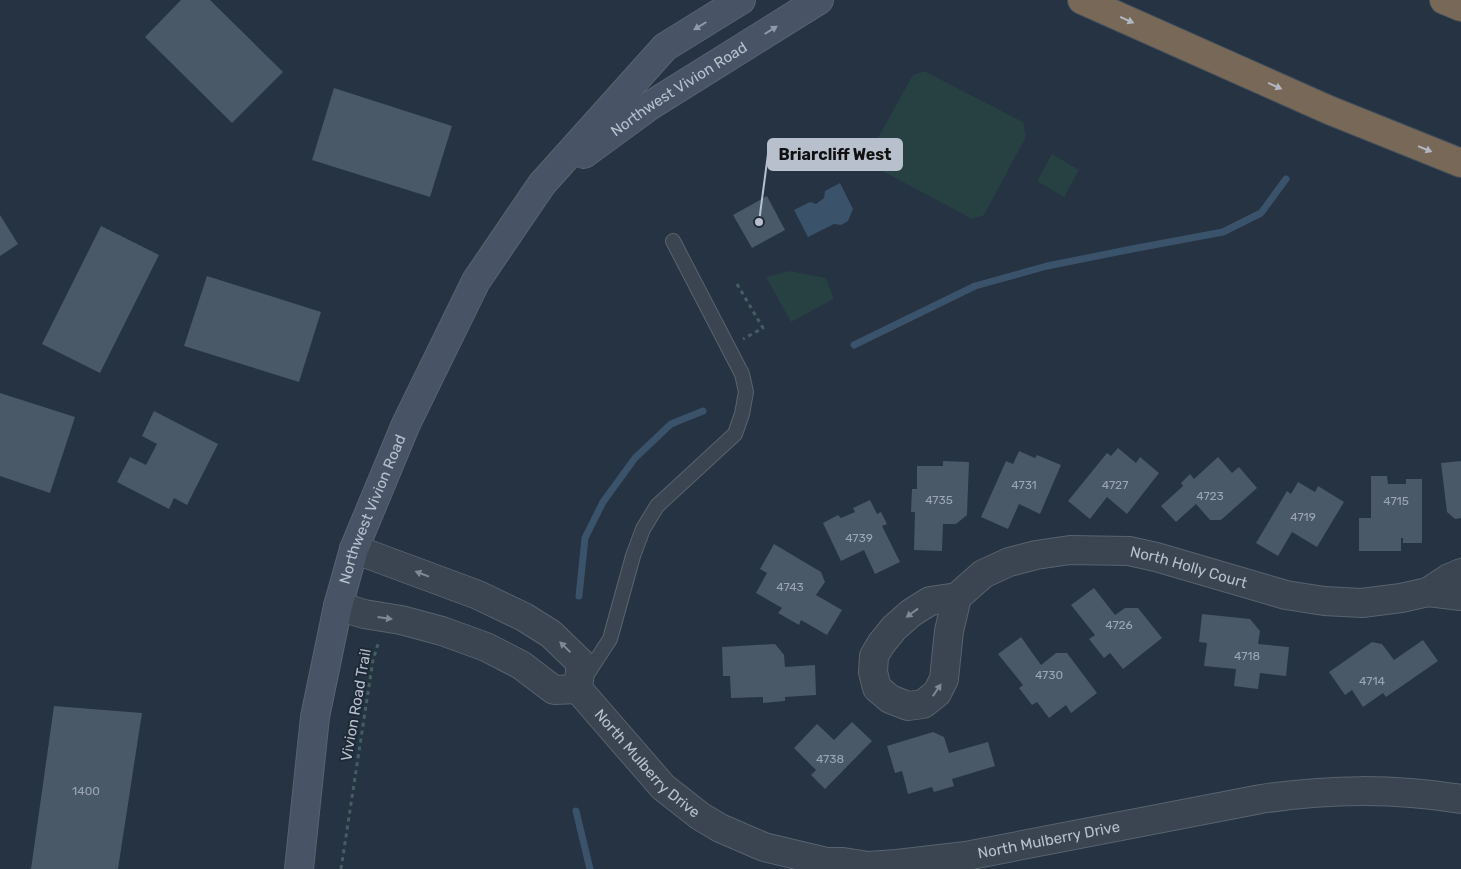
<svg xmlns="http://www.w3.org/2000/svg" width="1461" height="869" font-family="Rubik,sans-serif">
<rect width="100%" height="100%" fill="#253342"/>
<g fill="#274143">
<polygon points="924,71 1023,122 1026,137 984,215 972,219 873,166 870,152 913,75"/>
<polygon points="1052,154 1079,170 1064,197 1037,181"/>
<polygon points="789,271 826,278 834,299 791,322 766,277"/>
</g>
<polygon fill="#3b526b" points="840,183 853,209 848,221 841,225 834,224 808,237 794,210 810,202 816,204 824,198 825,191"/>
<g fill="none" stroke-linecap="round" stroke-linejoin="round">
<g stroke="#3b526b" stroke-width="7">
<polyline points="854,345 975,286 1047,266 1132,249 1223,232 1261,213 1286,179"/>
<polyline points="579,596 585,538 603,502 635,458 671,424 703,411"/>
<polyline points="576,811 590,869"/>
</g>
</g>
<g fill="#495968">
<polygon points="181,0 210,0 283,72 232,123 145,37"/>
<polygon points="334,88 452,126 430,197 312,160"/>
<polygon points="767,196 785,230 752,248 733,215"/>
<polygon points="0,215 18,244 0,256"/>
<polygon points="101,226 159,255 100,373 42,344"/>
<polygon points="207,276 321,312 299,382 184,346"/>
<polygon points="0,393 75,417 50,493 0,476"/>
<polygon points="154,411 218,444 187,505 174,498 169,509 117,482 130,457 146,465 157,444 142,436"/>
<polygon points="1118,448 1136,463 1140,457 1159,473 1127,514 1107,497 1090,519 1068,501 1107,453 1111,456"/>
<polygon points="1019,451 1035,458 1037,455 1061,465 1040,514 1019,504 1008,529 981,517 1006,461 1013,464"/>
<polygon points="1218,457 1232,473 1239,467 1257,488 1221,520 1210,520 1196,504 1176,522 1161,506 1183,486 1181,483 1190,474 1194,479"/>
<polygon points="943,461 969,462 967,515 956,524 943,524 942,551 914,550 915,512 911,512 912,489 917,489 917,466 943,466"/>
<polygon points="1461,461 1461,518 1455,519 1447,512 1441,463"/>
<polygon points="1371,476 1387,476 1388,484 1406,484 1406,479 1422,479 1422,543 1403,543 1403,538 1401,538 1401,551 1359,551 1359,518 1371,518"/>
<polygon points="1298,482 1315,492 1318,486 1344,502 1317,547 1292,532 1278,556 1256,543 1287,491 1291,494"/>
<polygon points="870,500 877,514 881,512 887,524 882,526 900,562 875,574 864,550 841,561 823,523 838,515 841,518 855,512 853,508"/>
<polygon points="774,544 821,572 825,582 816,595 842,610 827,635 801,620 799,625 778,613 782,608 756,593 767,573 760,569"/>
<polygon points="1094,588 1115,615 1125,608 1138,608 1162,638 1123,669 1110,653 1104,658 1089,639 1095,635 1071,605"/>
<polygon points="1202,614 1250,619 1260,631 1258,644 1289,647 1286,676 1260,673 1258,689 1234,686 1236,669 1204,666 1207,643 1199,642"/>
<polygon points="1021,637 1041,665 1056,653 1067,653 1097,693 1071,713 1066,705 1049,718 1037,702 1032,705 1019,688 1023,685 998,654"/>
<polygon points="1423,640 1438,661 1386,697 1383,693 1363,707 1352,690 1345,695 1329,672 1372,642 1382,644 1394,660"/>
<polygon points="775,644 784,655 785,667 815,665 816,695 785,697 785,701 763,703 763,697 731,698 730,676 723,676 722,647"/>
<polygon points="54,706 142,713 118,869 31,869"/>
<polygon points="852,722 872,741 825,789 811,775 816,770 794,748 817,724 834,740"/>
<polygon points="933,732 944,737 949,753 988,742 995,766 952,779 954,786 934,792 932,787 908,794 902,771 895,773 887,746"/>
</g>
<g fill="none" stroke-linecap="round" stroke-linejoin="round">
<defs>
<polyline id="lane" points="584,679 610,639 633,556 643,529 657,506 735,434 742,414 746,392 742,374 673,241"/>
<g id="street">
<path id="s1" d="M354,549L478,595L524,617L551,634L581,663L578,689L663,787L700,816L720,828L764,847L827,862H843L868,866L897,864L966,856L1261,799C1330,789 1392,788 1461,799"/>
<polyline points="1428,592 1449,578 1461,573"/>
<path id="s2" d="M957,597L949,631L944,679L937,693L923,704L908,706L890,699L877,688L873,672L874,656L881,644L894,628L911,613L930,601L957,597L983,574L1009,562L1036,555L1070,550L1129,551L1156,557L1286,595L1324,601L1362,603L1401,598L1428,592L1461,596"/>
<polyline points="338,606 364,614 401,620 442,631 486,647 521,665 554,690 578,689"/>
</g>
<g id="secondary">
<path id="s3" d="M584,154L651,105L819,0"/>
<path id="s4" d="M299,869L315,717L338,606L354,549L406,424L476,281L542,184L665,47L741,0"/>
</g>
<g id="highway">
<polyline points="1082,0 1329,110 1461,163"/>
<polyline points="1444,0 1461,7"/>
</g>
</defs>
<use href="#lane" stroke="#58636f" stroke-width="16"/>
<use href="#street" stroke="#58636f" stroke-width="30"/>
<use href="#secondary" stroke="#58636f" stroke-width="30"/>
<use href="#highway" stroke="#44505c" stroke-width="30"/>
<g stroke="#465e5f" stroke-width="3" stroke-dasharray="4 4" stroke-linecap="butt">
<polyline points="737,284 763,328 743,339"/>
<polyline points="341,869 373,660 379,641"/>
</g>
<use href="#lane" stroke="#3a4551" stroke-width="14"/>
<use href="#street" stroke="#3a4551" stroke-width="28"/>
<use href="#secondary" stroke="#485465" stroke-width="28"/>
<use href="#highway" stroke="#786857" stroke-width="28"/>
</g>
<defs><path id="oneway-solid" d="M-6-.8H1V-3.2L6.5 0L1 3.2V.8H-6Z" transform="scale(1.25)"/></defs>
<g fill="#b1b7c0">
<use href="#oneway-solid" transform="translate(1127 20) rotate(24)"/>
<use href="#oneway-solid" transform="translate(1275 86) rotate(24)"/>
<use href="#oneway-solid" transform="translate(1425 149) rotate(22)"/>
</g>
<g fill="#909aa8">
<use href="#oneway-solid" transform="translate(700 26) rotate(148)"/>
<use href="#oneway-solid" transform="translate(771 30) rotate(-32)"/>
</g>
<g fill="#7f8995">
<use href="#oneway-solid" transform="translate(422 574) rotate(-159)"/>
<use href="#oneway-solid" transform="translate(912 613) rotate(144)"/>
<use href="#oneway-solid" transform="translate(385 618) rotate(8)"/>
<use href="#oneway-solid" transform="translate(565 647) rotate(-136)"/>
<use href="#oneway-solid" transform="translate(937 690) rotate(-56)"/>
</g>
<g text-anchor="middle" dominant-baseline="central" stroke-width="4" stroke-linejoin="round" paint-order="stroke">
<g font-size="12" fill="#9ca6b3">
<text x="1024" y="485">4731</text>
<text x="1115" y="485">4727</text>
<text x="1210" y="496">4723</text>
<text x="939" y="500">4735</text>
<text x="1396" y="501">4715</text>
<text x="1303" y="517">4719</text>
<text x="859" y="538">4739</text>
<text x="790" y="587">4743</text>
<text x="1119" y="625">4726</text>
<text x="1247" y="656">4718</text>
<text x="1049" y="675">4730</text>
<text x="1372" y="681">4714</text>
<text x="830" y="759">4738</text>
<text x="86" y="791">1400</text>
</g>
<g font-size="15" fill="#b7c0cc" stroke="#1e2a37">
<text stroke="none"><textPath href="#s3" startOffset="115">Northwest Vivion Road</textPath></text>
<text stroke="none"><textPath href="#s4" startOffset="369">Northwest Vivion Road</textPath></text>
<text stroke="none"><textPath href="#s2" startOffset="554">North Holly Court</textPath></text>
<text transform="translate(356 705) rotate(-80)">Vivion Road Trail</text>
<text stroke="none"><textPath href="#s1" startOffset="385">North Mulberry Drive</textPath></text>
<text stroke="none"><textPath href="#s1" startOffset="820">North Mulberry Drive</textPath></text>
</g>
</g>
<path fill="none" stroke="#b7c0cc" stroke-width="2" d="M759 222L768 154"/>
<circle fill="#b7c0cc" stroke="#1e2a37" stroke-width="2" cx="759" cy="222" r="5"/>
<rect fill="#b7c0cc" stroke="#b7c0cc" stroke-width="2" x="768" y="139" width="134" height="31" rx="5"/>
<g font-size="16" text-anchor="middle" font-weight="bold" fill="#111">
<text x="835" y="160">Briarcliff West</text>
</g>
</svg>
